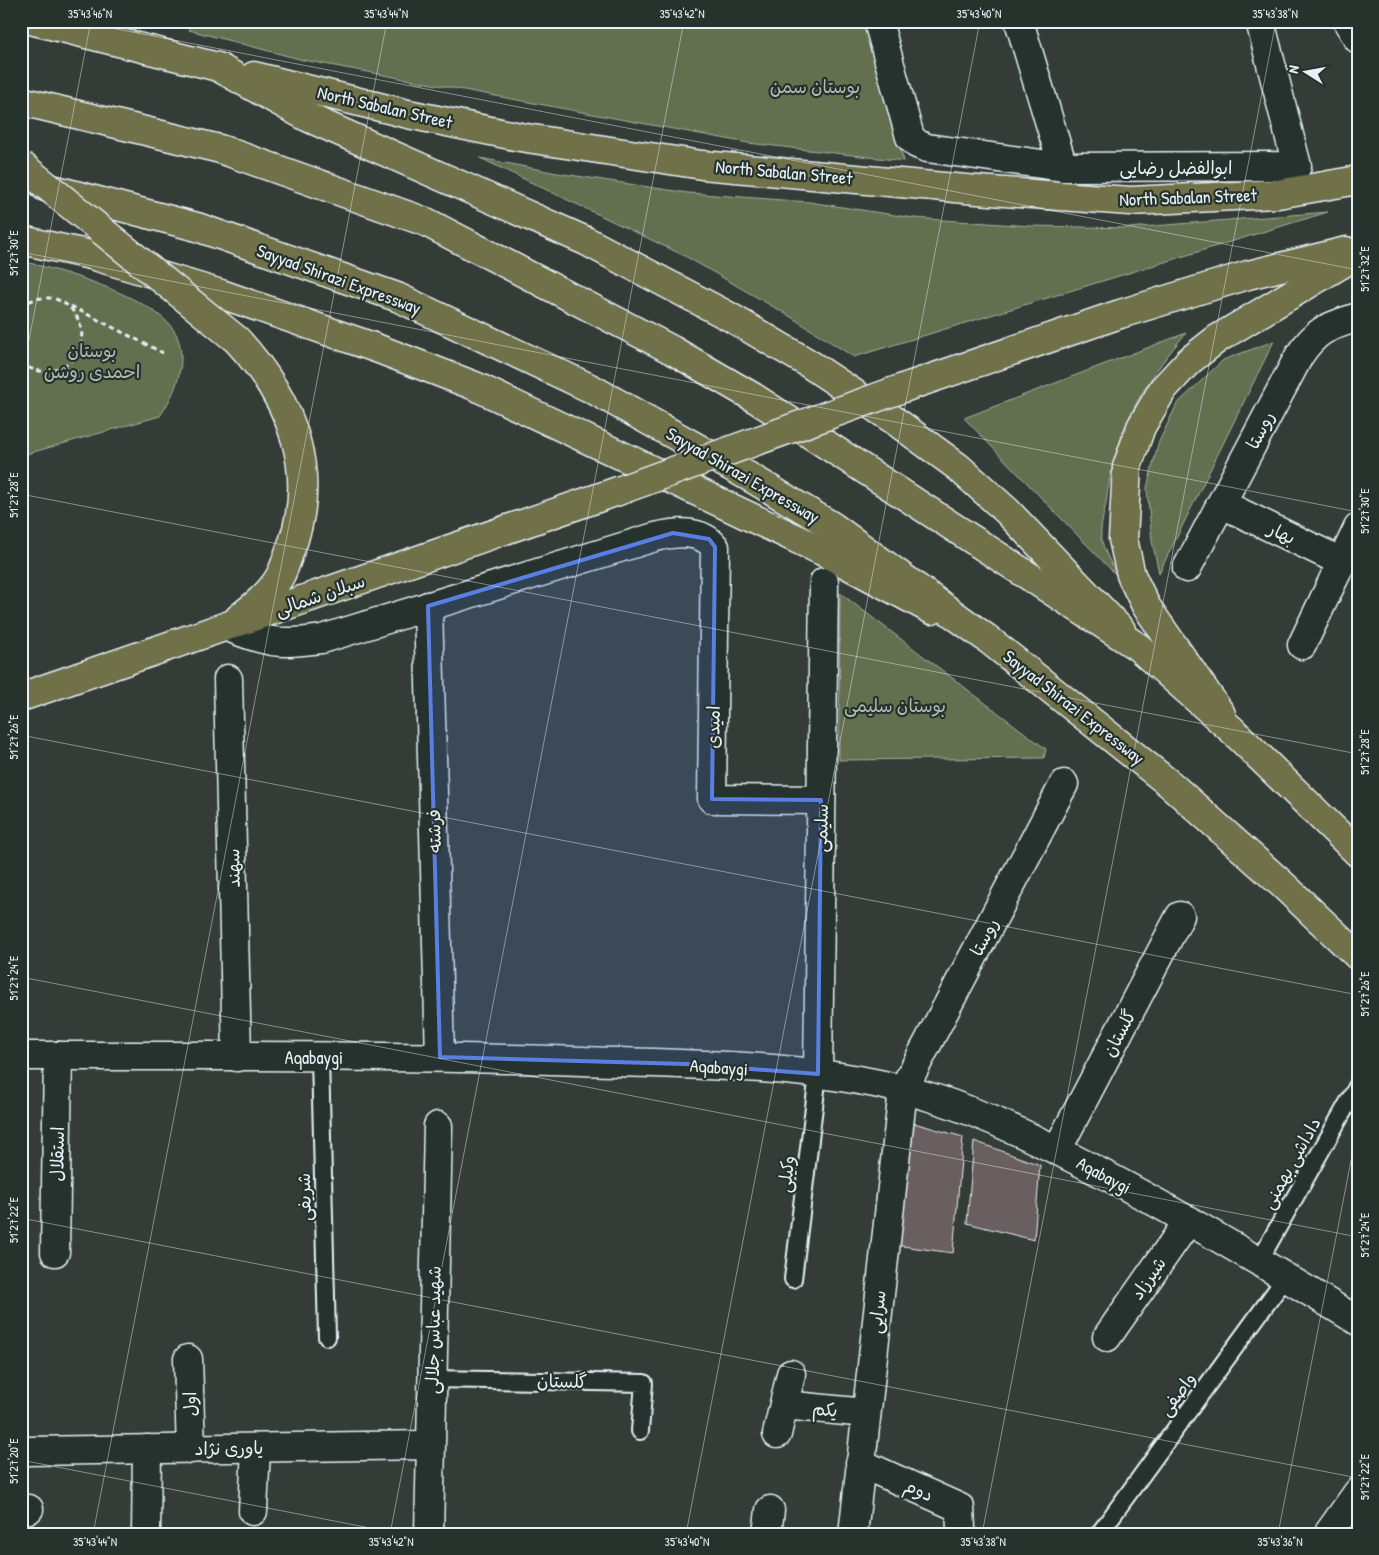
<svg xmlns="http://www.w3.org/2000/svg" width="1379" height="1555" font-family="'Patrick Hand','Playpen Sans Arabic',sans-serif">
<rect width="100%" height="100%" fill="#343c37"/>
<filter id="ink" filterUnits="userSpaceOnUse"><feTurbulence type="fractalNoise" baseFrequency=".02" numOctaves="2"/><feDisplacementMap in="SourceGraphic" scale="10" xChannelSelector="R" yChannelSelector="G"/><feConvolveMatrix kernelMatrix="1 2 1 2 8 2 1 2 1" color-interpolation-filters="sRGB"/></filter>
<g filter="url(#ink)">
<g fill="#636f50" stroke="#a6b0a4">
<polygon points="189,21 439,21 442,26 470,21 864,21 904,161 748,143 303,60 189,30"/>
<polygon points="480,158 557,173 688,193 809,202 914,218 1031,226 1129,228 1328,212 854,357 791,317 685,256"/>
<path d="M21,261C59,270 161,298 177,336C188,363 175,394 160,416L23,455L21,450Z"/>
<path d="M1186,333C1140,387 1115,432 1106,503C1104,513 1100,527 1101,537C1103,550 1112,564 1117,576L964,418Z"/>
<polygon points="1274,341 1159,573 1152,541 1147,488 1158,444 1177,404 1223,360"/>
<polygon points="840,593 1046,749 1044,758 839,760"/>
</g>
<g fill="#6a5f61" stroke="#e8f1f8">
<polygon points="914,1123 963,1137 953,1253 895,1245 907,1124"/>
<polygon points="974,1141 1040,1165 1034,1240 967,1223"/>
</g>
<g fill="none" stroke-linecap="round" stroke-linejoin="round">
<defs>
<g id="lane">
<polyline points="320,1057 327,1337"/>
<polyline points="1259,1261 1358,1085"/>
<polyline points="793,1279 818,1074"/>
<polyline points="432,1379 644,1383 640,1431"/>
<polyline points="1099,1534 1286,1277"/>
</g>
<g id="street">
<polyline points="878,21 910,137 917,144 927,148 1063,167 1297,166 1260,21"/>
<polyline points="1019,21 1063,167"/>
<polyline points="1347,21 1358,39"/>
<polyline points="1222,504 1342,562"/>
<path d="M1187,568L1299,356C1317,329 1327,327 1358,317"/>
<polyline points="428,606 440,1057"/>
<path d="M228,627C268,643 279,645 322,639L655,537C676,532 701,529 715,547L712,799L821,800"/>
<polyline points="1302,645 1358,528"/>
<polyline points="228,679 237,1057"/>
<path d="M21,1056C208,1056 395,1055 582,1061C697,1065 819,1063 930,1097C992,1116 1051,1147 1109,1177C1194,1222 1276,1271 1358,1321"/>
<polyline points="818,1074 824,582"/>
<polyline points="1057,1150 1180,916"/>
<polyline points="55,1252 58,1056"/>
<polyline points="1107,1337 1189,1220"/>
<polyline points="188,1359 191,1449"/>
<polyline points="784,1405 866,1413"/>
<polyline points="777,1434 791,1374"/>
<polyline points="28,1451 430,1445"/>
<polyline points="860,1463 960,1508 961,1529"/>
<polyline points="21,1510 29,1509"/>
<polyline points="253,1511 256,1448"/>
<polyline points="146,1534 147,1449"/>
<polyline points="429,1534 438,1126"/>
<polyline points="767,1534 770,1510"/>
<polyline points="853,1534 903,1090 1064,784"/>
<polyline points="1328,1534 1358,1492"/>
</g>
<g id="primary">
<polyline points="34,21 218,67 307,117 586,241 730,317 808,363 891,418 958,467 1007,511 1121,630"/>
<polyline points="254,76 408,114 520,137 702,165 977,190 1130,201 1278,194 1358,180"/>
<polyline points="21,240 91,255 221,294 376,348 475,386 822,551 932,610"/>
<path d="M237,340C292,400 321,474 289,553C286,562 283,573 277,581C267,596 253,607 239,618"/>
<polyline points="906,387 1120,314 1248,275 1346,251"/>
<polyline points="21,697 618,491"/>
<polyline points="1221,714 1146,606 1131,575 1123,539 1127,467 1141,427 1163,389 1189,361 1217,339 1358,254"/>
</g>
<g id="highway">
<polyline points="21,101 220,149 426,222 672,350 753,397 1138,647 1232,730 1358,853"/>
<polyline points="45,187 197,227 397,297 592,389 753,479 832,526 989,640 1171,785 1283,885 1358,956"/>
</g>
</defs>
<use href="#lane" stroke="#e8f1f8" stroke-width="20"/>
<use href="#street" stroke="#e8f1f8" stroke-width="31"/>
<use href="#primary" stroke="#e8f1f8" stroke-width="31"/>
<use href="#highway" stroke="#e8f1f8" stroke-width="31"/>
<g stroke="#e8f1f8" stroke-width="3" stroke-dasharray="5 4" stroke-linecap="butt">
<path d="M21,306C71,273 108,348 58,369C45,374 32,371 21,363"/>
<polyline points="71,306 163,353"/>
</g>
<use href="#lane" stroke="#26332d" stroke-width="16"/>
<use href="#street" stroke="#26332d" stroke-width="28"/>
<use href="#primary" stroke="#70704a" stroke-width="28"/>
<use href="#highway" stroke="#70704a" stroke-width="28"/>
<defs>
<g id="primary-bridge">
<polyline points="21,165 237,340"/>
<polyline points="618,491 906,387"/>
</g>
</defs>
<use href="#primary-bridge" stroke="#e8f1f8" stroke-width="31" stroke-linecap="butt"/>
<use href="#primary-bridge" stroke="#70704a" stroke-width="28"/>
</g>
</g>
<path fill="#5a7fe2" fill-opacity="0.2" stroke="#5a7fe2" stroke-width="4" stroke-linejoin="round" d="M673,533L709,539L715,547L712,799L821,800L818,1074L686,1064L440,1057L428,606Z"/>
<path fill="none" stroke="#e8f1f8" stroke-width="1" stroke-opacity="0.45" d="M76,21L1358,270M1319,21L1358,29M21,252L1358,512M21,381L91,21M21,494L1358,754M21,735L1358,995M21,977L1358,1237M21,1218L1358,1478M21,1460L401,1534M93,1534L387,21M390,1534L684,21M686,1534L980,21M982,1534L1276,21M1278,1534L1358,1125"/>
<g text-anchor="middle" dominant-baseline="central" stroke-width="4.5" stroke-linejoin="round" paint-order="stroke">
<g font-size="18" fill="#b3bdb5" stroke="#26332d">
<text x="815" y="86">بوستان سمن</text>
<text x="92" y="350">بوستان<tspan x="92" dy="21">احمدی روشن</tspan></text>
<text x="895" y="705">بوستان سلیمی</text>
</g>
<g font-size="18" fill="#e8f1f8" stroke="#26332d">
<text transform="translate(385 107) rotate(13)">North Sabalan Street</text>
<text x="1176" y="167">ابوالفضل رضایی</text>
<text transform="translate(784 172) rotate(5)">North Sabalan Street</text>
<text transform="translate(1188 197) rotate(-2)">North Sabalan Street</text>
<text transform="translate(339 279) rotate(20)">Sayyad Shirazi Expressway</text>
<text transform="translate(1260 430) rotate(-63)">روستا</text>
<text transform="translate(743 475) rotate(30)">Sayyad Shirazi Expressway</text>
<text transform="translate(1282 533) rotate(25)">بهار</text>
<text transform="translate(320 595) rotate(-19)">سبلان شمالی</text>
<text transform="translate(1074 707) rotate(38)">Sayyad Shirazi Expressway</text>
<text transform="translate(713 727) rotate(-89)">امیدی</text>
<text transform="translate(821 828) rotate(-89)">سلیمی</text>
<text transform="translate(434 831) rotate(-91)">فرشته</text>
<text transform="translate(233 868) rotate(-91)">سهند</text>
<text transform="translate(984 937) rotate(-62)">روستا</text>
<text transform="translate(1119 1033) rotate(-62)">گلستان</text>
<text x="314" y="1057">Aqabaygi</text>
<text transform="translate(719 1067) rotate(4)">Aqabaygi</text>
<text transform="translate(57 1154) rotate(-89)">استقلال</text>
<text transform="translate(1291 1163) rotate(-61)">داداشی بهمنی</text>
<text transform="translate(786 1174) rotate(-83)">وکیلی</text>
<text transform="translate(1104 1175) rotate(28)">Aqabaygi</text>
<text transform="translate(304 1197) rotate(-91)">شریفی</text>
<text transform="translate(1148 1278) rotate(-55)">شیرزاد</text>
<text transform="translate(877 1312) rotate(-84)">سرایی</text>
<text transform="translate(433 1330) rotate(-89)">شهید عباس جلالی</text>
<text transform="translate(562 1381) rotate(1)">گلستان</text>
<text transform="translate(1177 1394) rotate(-54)">واصفی</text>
<text transform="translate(190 1404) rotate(-92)">اول</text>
<text transform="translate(825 1409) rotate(6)">یکم</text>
<text transform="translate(229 1448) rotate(-1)">یاوری نژاد</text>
<text transform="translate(919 1490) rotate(24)">دوم</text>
</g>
</g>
<rect width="1379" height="1555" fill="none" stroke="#26332d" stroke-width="55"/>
<g transform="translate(1306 72) rotate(281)" stroke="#26332d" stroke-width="4" paint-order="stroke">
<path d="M0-4L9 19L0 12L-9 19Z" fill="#e8f1f8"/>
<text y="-8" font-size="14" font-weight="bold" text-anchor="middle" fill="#e8f1f8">N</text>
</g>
<rect x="28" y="28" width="1324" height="1500" fill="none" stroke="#e8f1f8" stroke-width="2"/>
<g font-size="12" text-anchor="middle" fill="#e8f1f8">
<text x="90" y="18">35°43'46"N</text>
<text x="386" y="18">35°43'44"N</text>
<text x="682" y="18">35°43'42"N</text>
<text x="979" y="18">35°43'40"N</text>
<text x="1275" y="18">35°43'38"N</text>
<text transform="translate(14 253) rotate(-90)" y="4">51°27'30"E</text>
<text transform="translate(1365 269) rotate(-90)" y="4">51°27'32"E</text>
<text transform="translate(14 495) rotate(-90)" y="4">51°27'28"E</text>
<text transform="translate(1365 511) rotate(-90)" y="4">51°27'30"E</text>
<text transform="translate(14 737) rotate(-90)" y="4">51°27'26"E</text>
<text transform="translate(1365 752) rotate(-90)" y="4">51°27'28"E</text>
<text transform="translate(14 978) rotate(-90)" y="4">51°27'24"E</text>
<text transform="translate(1365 994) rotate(-90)" y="4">51°27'26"E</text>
<text transform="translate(14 1220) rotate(-90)" y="4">51°27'22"E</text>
<text transform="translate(1365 1235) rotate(-90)" y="4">51°27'24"E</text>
<text transform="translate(14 1461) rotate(-90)" y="4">51°27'20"E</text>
<text transform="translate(1365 1477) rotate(-90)" y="4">51°27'22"E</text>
<text x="95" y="1546">35°43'44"N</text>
<text x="391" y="1546">35°43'42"N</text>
<text x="687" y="1546">35°43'40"N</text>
<text x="983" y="1546">35°43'38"N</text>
<text x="1280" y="1546">35°43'36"N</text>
</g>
</svg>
